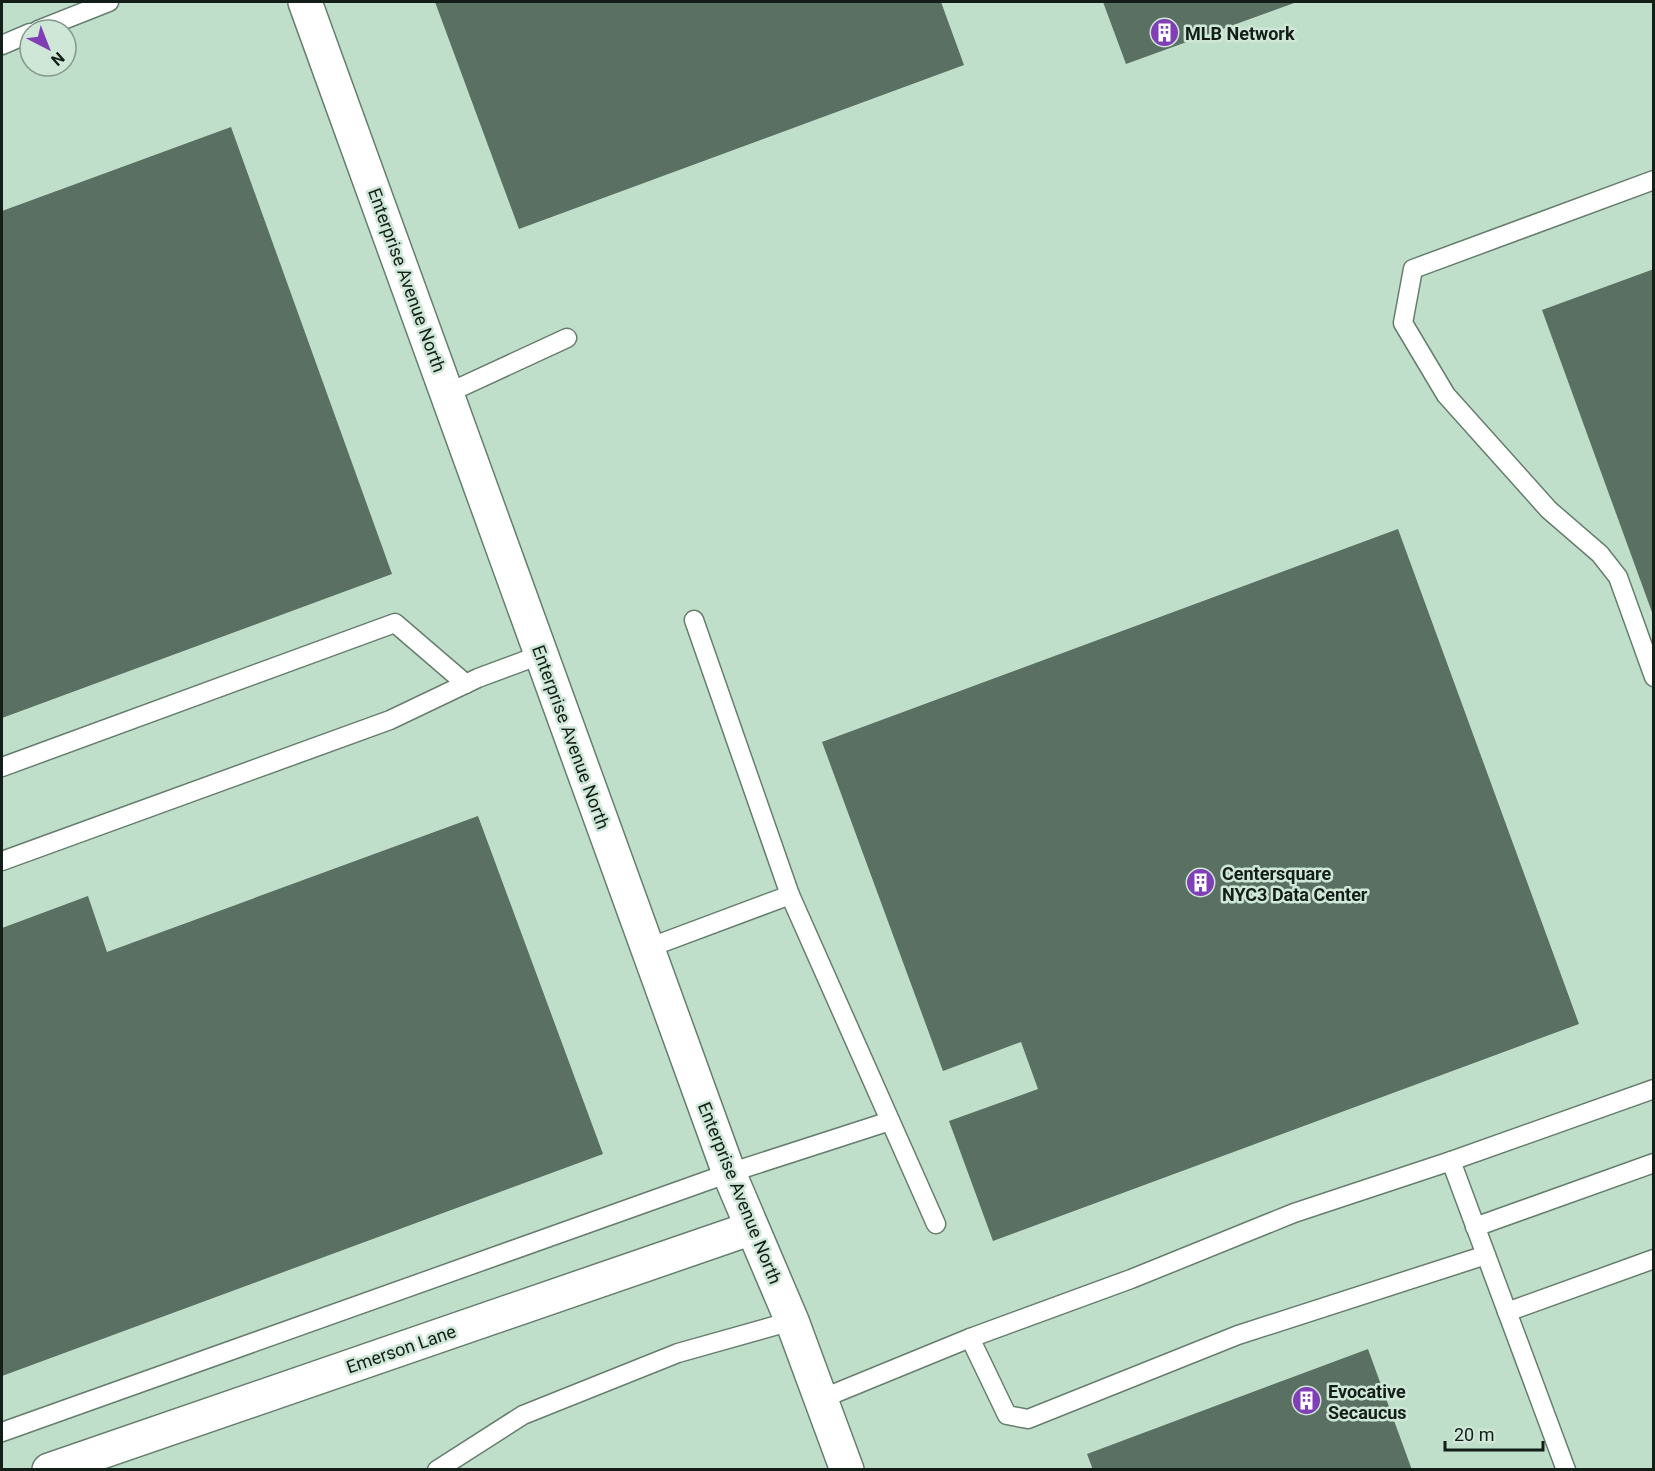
<svg xmlns="http://www.w3.org/2000/svg" width="1655" height="1471" font-family="Roboto,sans-serif">
<rect width="100%" height="100%" fill="#cee7d7"/>
<path fill="#bfdfca" fill-rule="evenodd" d="M2,2H1653V1469H2ZM30,30H66V66H30Z"/>
<g fill="#5a7062">
<polygon points="435,2 941,2 964,65 519,229"/>
<polygon points="1103,2 1297,2 1126,64"/>
<polygon points="231,127 392,574 2,718 2,211"/>
<polygon points="1654,269 1654,615 1653,615 1542,310"/>
<polygon points="1398,529 1579,1024 993,1241 949,1121 1038,1089 1021,1042 943,1071 822,742"/>
<polygon points="478,816 603,1154 2,1376 2,928 88,896 107,952"/>
<polygon points="1368,1349 1412,1470 1093,1470 1087,1454"/>
</g>
<g fill="none" stroke-linecap="round" stroke-linejoin="round">
<defs>
<g id="lane">
<polyline points="38,30 109,2"/>
<polyline points="2,45 30,33"/>
<polyline points="1654,180 1413,269 1403,323 1446,395 1549,510 1600,554 1618,577 1654,677"/>
<polyline points="448,393 567,338"/>
<polyline points="694,620 790,895"/>
<polyline points="2,767 395,623 466,684"/>
<polyline points="2,861 390,720 478,678 540,655"/>
<polyline points="648,948 790,895 936,1224"/>
<polyline points="1451,1161 1566,1470"/>
<polyline points="1475,1227 1654,1163"/>
<polyline points="1507,1312 1654,1259"/>
<polyline points="970,1338 1007,1415 1028,1419 1238,1335 1486,1255"/>
<polyline points="821,1399 970,1338 1131,1279 1294,1213 1451,1161 1654,1089"/>
<polyline points="2,1432 729,1173 890,1121"/>
<polyline points="437,1470 523,1415 678,1353 792,1321"/>
</g>
<g id="street">
<polyline points="305,2 729,1173 792,1321 847,1470"/>
<polyline points="49,1470 752,1228"/>
</g>
</defs>
<use href="#lane" stroke="#677e6f" stroke-width="21"/>
<use href="#street" stroke="#677e6f" stroke-width="36"/>
<use href="#lane" stroke="#fff" stroke-width="18"/>
<use href="#street" stroke="#fff" stroke-width="33"/>
</g>
<defs>
<symbol id="building-disc" viewBox="-11 -11 22 22"><circle r="9.5" fill="#803fb4" stroke="#cee7d7"/><path d="M-4-6H4V6H1V3H-1V6H-4ZM-2.5-4.3h1.7v1.8h-1.7ZM.8-4.3h1.7v1.8H.8ZM-2.5-1h1.7V.8h-1.7ZM.8-1h1.7V.8H.8Z" fill="#fff"/></symbol>
</defs>
<g fill-rule="evenodd">
<use href="#building-disc" x="1148" y="16" width="33" height="33"/>
<use href="#building-disc" x="1184" y="866" width="33" height="33"/>
<use href="#building-disc" x="1290" y="1384" width="33" height="33"/>
</g>
<g text-anchor="middle" dominant-baseline="central" stroke-width="5" stroke-linejoin="round" paint-order="stroke">
<g font-size="18" font-weight="bold" fill="#141e18" stroke="#cee7d7" text-anchor="start">
<text x="1185" y="33">MLB Network</text>
<text x="1222" y="873">Centersquare<tspan x="1222" dy="21">NYC3 Data Center</tspan></text>
<text x="1328" y="1391">Evocative<tspan x="1328" dy="21">Secaucus</tspan></text>
</g>
<g font-size="18" fill="#141e18" stroke="#cee7d7">
<text transform="translate(407 280) rotate(70)">Enterprise Avenue North</text>
<text transform="translate(571 737) rotate(70)">Enterprise Avenue North</text>
<text transform="translate(740 1193) rotate(68)">Enterprise Avenue North</text>
<text transform="translate(401 1349) rotate(-19)">Emerson Lane</text>
</g>
</g>
<rect width="1655" height="1471" fill="none" stroke="#141e18" stroke-width="6"/>
<g transform="translate(48 48) rotate(138)"><circle r="28" fill="#cee7d7" stroke="#84978b" stroke-width="1.5"/>
<path d="M0-4.5L10 22L0 15L-10 22Z" fill="#803fb4"/>
<text y="-9" font-size="16" font-weight="bold" text-anchor="middle" fill="#141e18">N</text>
</g>
<path d="M1445 1441v9h98v-9" fill="none" stroke="#141e18" stroke-width="3"/>
<text x="1454" y="1441" font-size="18" fill="#141e18" stroke="#cee7d7" stroke-width="4.5" paint-order="stroke">20 m</text>
</svg>
